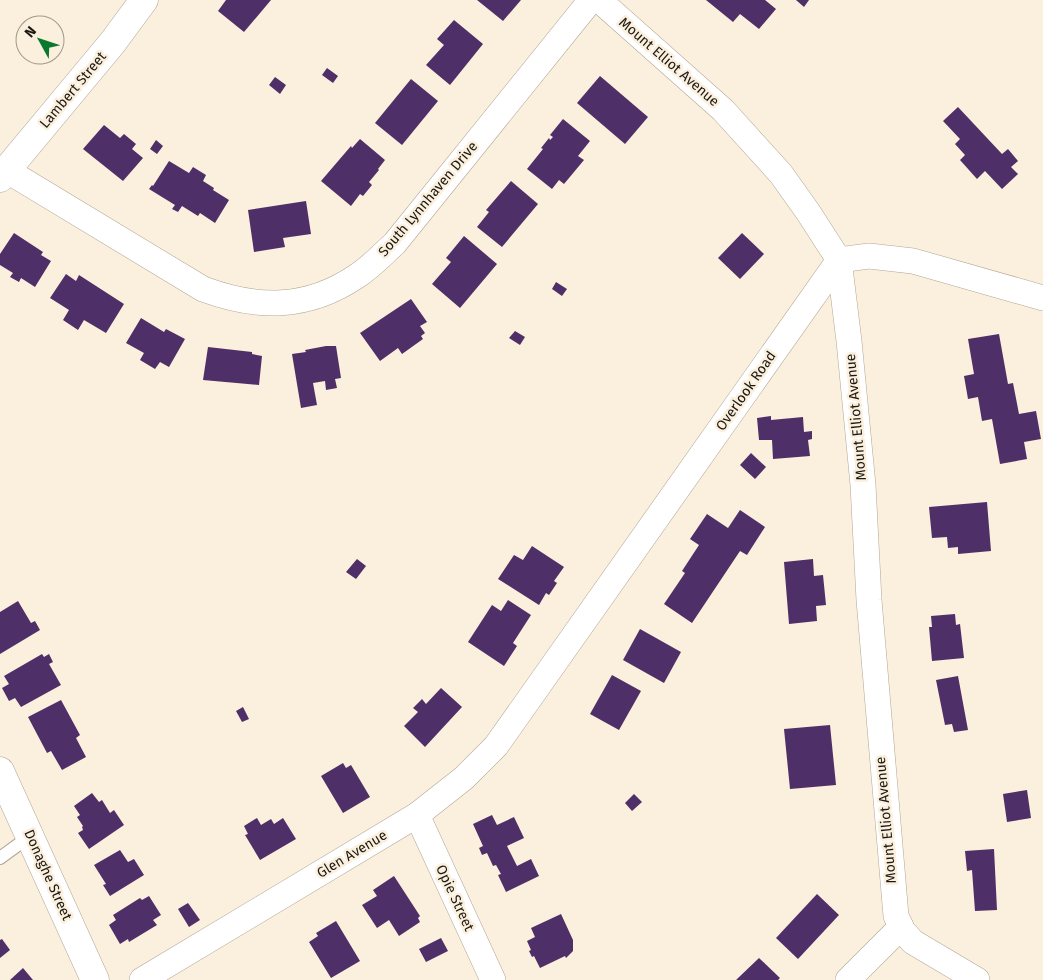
<svg xmlns="http://www.w3.org/2000/svg" width="1043" height="980" font-family="'Fira Sans',sans-serif">
<rect width="100%" height="100%" fill="#fbefdd"/>
<g fill="#4f2f67">
<polygon points="226,0 271,0 244,32 218,11"/>
<polygon points="477,0 521,0 503,21"/>
<polygon points="706,0 765,0 776,9 759,29 740,14 733,22"/>
<polygon points="796,0 809,0 804,7"/>
<polygon points="454,20 483,44 450,85 426,65 444,45 437,39"/>
<polygon points="327,68 338,76 333,83 322,75"/>
<polygon points="600,76 648,117 625,144 577,103"/>
<polygon points="275,77 286,85 280,94 269,85"/>
<polygon points="411,79 438,101 402,145 375,123"/>
<polygon points="958,107 1002,154 1008,149 1018,161 1011,167 1018,174 1002,189 985,171 977,179 960,160 965,155 955,144 960,139 943,121"/>
<polygon points="563,119 590,141 578,156 584,160 564,184 559,180 552,189 527,169 543,149 541,148 549,138 550,140 553,137 550,135"/>
<polygon points="104,125 120,138 124,134 136,144 132,149 143,158 123,181 83,149"/>
<polygon points="360,139 385,160 378,169 379,170 369,182 372,185 363,196 360,194 351,206 321,181 351,146 352,148"/>
<polygon points="156,140 163,146 157,154 150,149"/>
<polygon points="169,161 189,173 193,167 206,175 203,181 214,188 213,190 229,200 215,223 200,213 198,216 182,206 178,212 172,209 175,205 149,189 152,185 153,186"/>
<polygon points="511,181 538,204 502,247 477,227 489,212 486,210"/>
<polygon points="306,201 311,234 283,238 285,247 254,252 248,210"/>
<polygon points="14,233 43,252 41,255 51,261 35,287 21,278 19,282 10,277 13,273 0,265 0,254"/>
<polygon points="742,233 764,254 740,279 718,258"/>
<polygon points="464,236 497,264 460,308 432,284 451,262 446,258"/>
<polygon points="66,274 76,281 79,275 124,304 106,333 84,320 78,330 63,320 69,310 50,298"/>
<polygon points="556,282 567,289 562,296 552,289"/>
<polygon points="411,299 427,322 420,326 425,333 421,336 423,339 402,354 398,348 380,361 360,333"/>
<polygon points="141,318 164,332 166,329 185,339 169,367 160,362 155,369 140,360 144,353 126,343"/>
<polygon points="515,331 525,337 520,345 509,338"/>
<polygon points="999,334 1008,384 1013,383 1019,414 1036,411 1041,439 1024,442 1027,459 1000,464 992,419 982,421 978,397 968,399 964,376 974,374 968,339"/>
<polygon points="326,346 336,346 341,378 335,379 337,388 326,390 325,381 313,383 317,405 301,408 292,354 306,352 305,350"/>
<polygon points="208,347 252,352 252,354 262,356 259,385 203,380"/>
<polygon points="771,416 771,420 803,417 804,432 812,431 812,439 808,440 810,456 773,459 772,440 759,440 757,418"/>
<polygon points="751,453 766,467 755,479 740,465"/>
<polygon points="987,502 991,551 958,554 958,547 948,548 947,537 932,538 929,507"/>
<polygon points="740,510 765,527 747,555 740,551 692,623 664,604 685,573 682,571 699,545 690,539 707,514 728,528"/>
<polygon points="532,546 564,567 554,581 557,583 549,595 546,593 539,605 498,579 514,555 523,560"/>
<polygon points="357,559 366,566 356,579 346,572"/>
<polygon points="813,559 814,576 823,575 826,605 816,606 817,621 789,624 784,562"/>
<polygon points="508,600 531,615 513,643 517,646 504,666 468,642 492,605 501,611"/>
<polygon points="18,601 31,623 35,621 40,630 0,654 0,612"/>
<polygon points="955,614 956,625 960,624 964,658 932,661 929,627 932,627 931,616"/>
<polygon points="640,629 681,652 664,683 623,660"/>
<polygon points="42,654 44,657 49,654 53,662 49,664 61,685 21,707 15,698 9,701 2,688 9,684 4,676"/>
<polygon points="612,675 641,691 619,730 590,714"/>
<polygon points="958,676 968,730 954,732 952,724 945,725 936,680"/>
<polygon points="441,688 462,707 425,747 404,726 418,712 413,708 422,699 426,704"/>
<polygon points="61,700 80,735 76,738 86,757 62,770 51,751 47,753 28,717"/>
<polygon points="243,707 249,719 242,722 236,711"/>
<polygon points="830,725 836,785 790,789 784,729"/>
<polygon points="343,763 346,768 351,765 370,797 343,813 321,776"/>
<polygon points="1027,790 1031,818 1007,822 1003,794"/>
<polygon points="92,793 99,802 102,800 110,813 114,810 124,825 89,849 78,833 83,830 82,827 83,826 77,817 80,815 74,806"/>
<polygon points="634,794 642,802 632,811 625,803"/>
<polygon points="492,815 497,825 514,817 524,838 507,846 517,866 531,859 539,876 506,892 498,875 501,874 496,865 493,866 487,853 482,855 479,848 483,846 473,824"/>
<polygon points="257,818 261,825 271,819 274,824 283,818 296,839 260,860 245,835 248,834 244,826"/>
<polygon points="994,849 997,910 975,911 972,870 967,871 965,851"/>
<polygon points="120,850 128,862 134,859 144,875 110,896 103,885 106,884 94,865"/>
<polygon points="394,876 420,916 418,918 420,922 399,936 389,920 377,928 362,905 377,896 373,890"/>
<polygon points="817,894 839,915 798,959 776,938"/>
<polygon points="149,896 161,915 153,920 157,925 129,942 128,939 120,944 109,925 116,920 113,915 140,898 142,900"/>
<polygon points="188,903 200,920 189,927 178,909"/>
<polygon points="561,914 573,940 573,951 566,958 565,956 540,968 534,956 532,957 529,951 531,950 527,941 535,937 531,928"/>
<polygon points="336,921 360,961 331,978 309,942 318,936 316,933"/>
<polygon points="441,938 448,951 426,962 419,949"/>
<polygon points="2,939 10,950 0,958 0,940"/>
<polygon points="759,958 780,978 778,980 736,980"/>
<polygon points="23,968 33,980 10,980"/>
</g>
<g fill="none" stroke-linecap="round" stroke-linejoin="round">
<defs>
<polyline id="service" points="0,858 30,836"/>
<g id="minor">
<polyline points="599,0 723,110 781,174 808,212 839,260 849,341 863,485 869,600 896,916 903,931 913,942 977,980"/>
<path d="M6,170L203,289C257,309 307,310 357,276C371,267 383,254 395,243L591,0"/>
<polyline points="417,815 493,980"/>
<polyline points="142,980 417,815 464,778 496,746 839,260 869,256 913,261 1043,298"/>
<polyline points="848,980 901,927"/>
</g>
<g id="tertiary">
<polyline points="0,178 113,42 144,0"/>
<polyline points="0,771 95,980"/>
</g>
</defs>
<use href="#service" stroke="#b1a695" stroke-width="14"/>
<use href="#minor" stroke="#b1a695" stroke-width="26"/>
<use href="#tertiary" stroke="#b1a695" stroke-width="29"/>
<use href="#service" stroke="#fff" stroke-width="12"/>
<use href="#minor" stroke="#fff" stroke-width="25"/>
<use href="#tertiary" stroke="#fff" stroke-width="28"/>
</g>
<g text-anchor="middle" dominant-baseline="central" stroke-width="5" stroke-linejoin="round" paint-order="stroke">
<g font-size="14" fill="#1c1812" stroke="#fbefdd">
<text transform="translate(669 62) rotate(41)">Mount Elliot Avenue</text>
<text transform="translate(73 90) rotate(-50)">Lambert Street</text>
<text transform="translate(428 199) rotate(-50)">South Lynnhaven Drive</text>
<text transform="translate(746 391) rotate(-55)">Overlook Road</text>
<text transform="translate(856 417) rotate(-95)">Mount Elliot Avenue</text>
<text transform="translate(886 820) rotate(-95)">Mount Elliot Avenue</text>
<text transform="translate(352 854) rotate(-31)">Glen Avenue</text>
<text transform="translate(48 875) rotate(66)">Donaghe Street</text>
<text transform="translate(455 898) rotate(65)">Opie Street</text>
</g>
</g>
<g transform="translate(40 40) rotate(310)"><circle r="24" fill="#fbefdd" stroke="#a2998c"/>
<path d="M0-4L9 19L0 12L-9 19Z" fill="#0a792d"/>
<text y="-8" font-size="14" font-weight="bold" text-anchor="middle" fill="#1c1812">N</text>
</g>
</svg>
